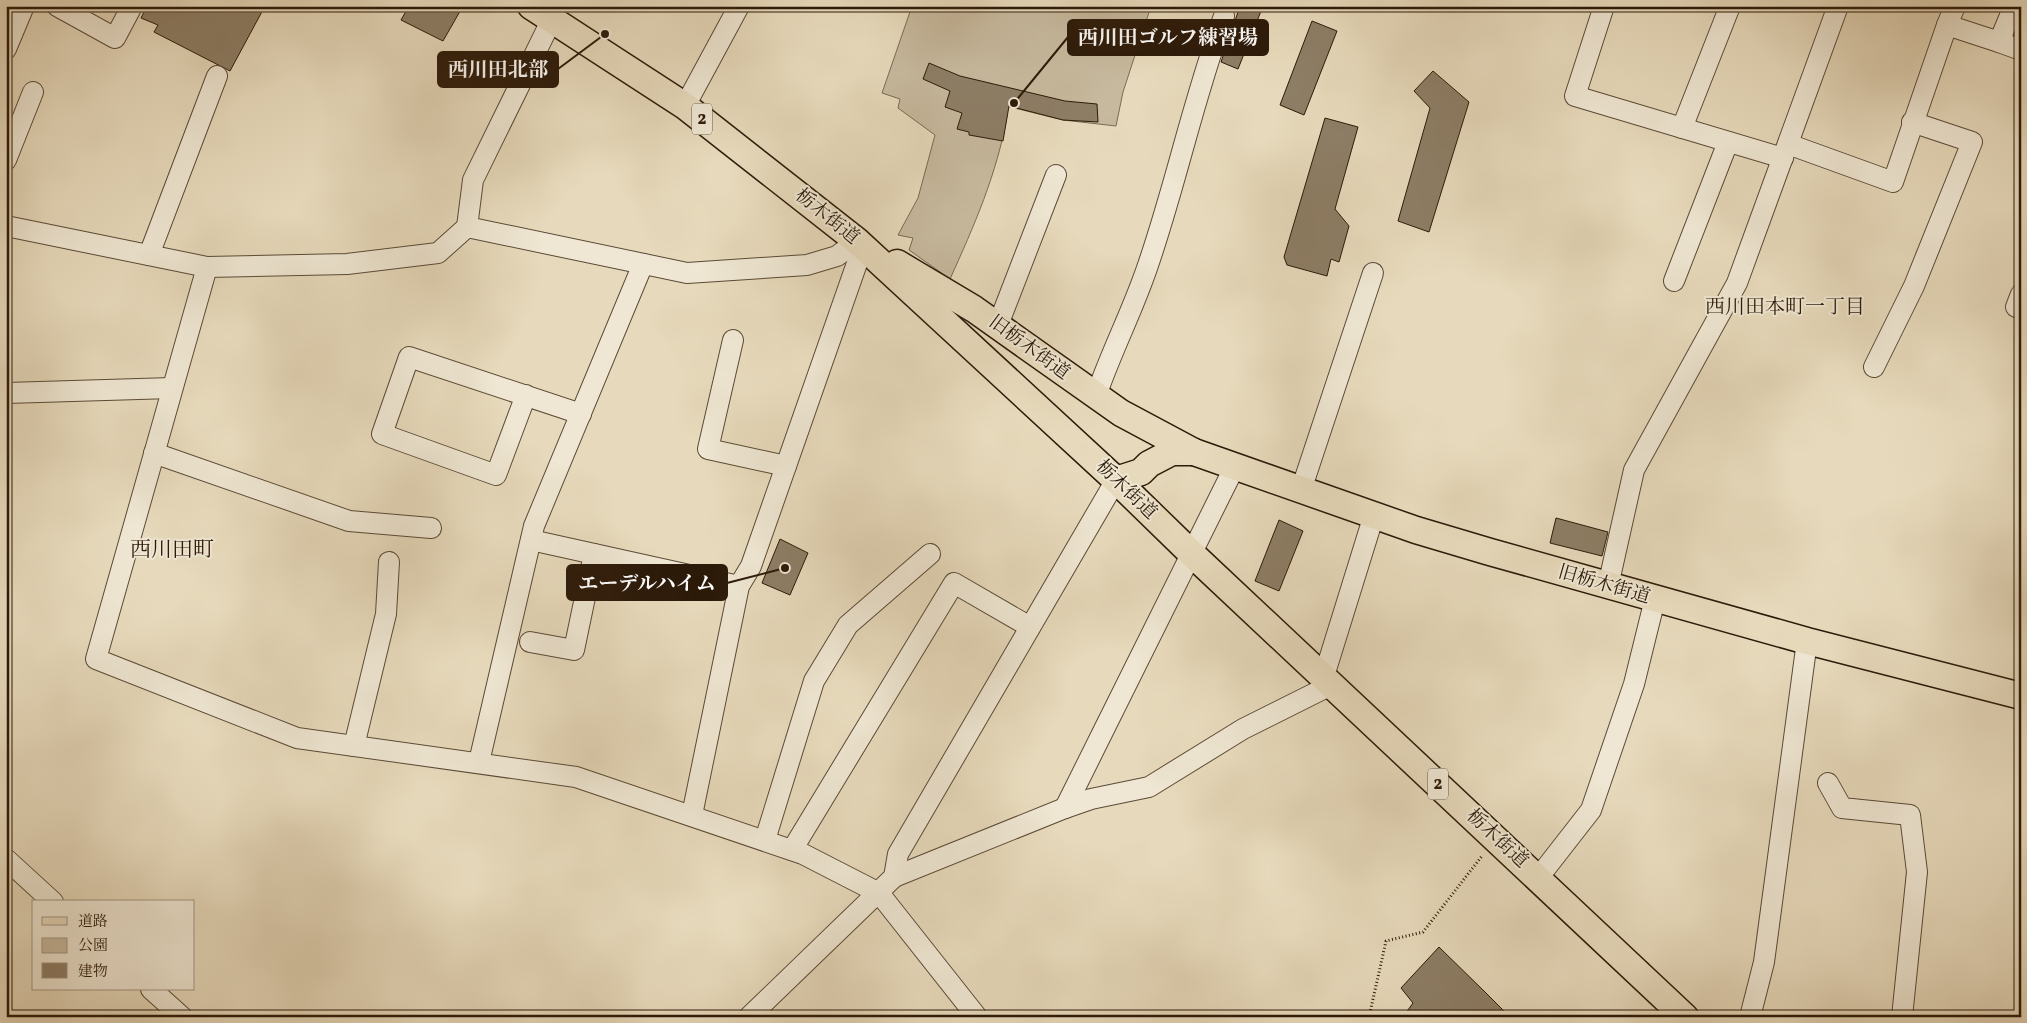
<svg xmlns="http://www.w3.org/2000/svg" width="2027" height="1023" font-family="Vollkorn,'Noto Serif JP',serif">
<rect width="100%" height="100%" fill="#e7dabc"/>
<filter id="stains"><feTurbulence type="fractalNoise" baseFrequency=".004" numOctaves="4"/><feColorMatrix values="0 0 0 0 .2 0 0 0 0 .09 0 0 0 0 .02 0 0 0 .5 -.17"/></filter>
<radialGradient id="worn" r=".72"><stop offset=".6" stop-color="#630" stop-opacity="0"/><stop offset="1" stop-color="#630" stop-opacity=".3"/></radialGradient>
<path fill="#c7b99e" stroke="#7a6a54" d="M912,6H1151L1123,92L1116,126L1063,120L1006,106L1004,114L1007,116C997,174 974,226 950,279L909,250L913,238L898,235L918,198L935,135L898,108L900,99L882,93Z"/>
<g fill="#8d7e66" stroke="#2c1a09">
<polygon points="147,6 265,6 230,71 154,32 158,25 141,18"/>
<polygon points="409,6 463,6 443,41 401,20"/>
<polygon points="1240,6 1263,6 1238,69 1221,62"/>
<polygon points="1312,21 1337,31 1304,115 1280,105"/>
<polygon points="929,63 960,76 1065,101 1097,104 1098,122 1063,120 1009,106 1003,141 969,135 969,132 957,129 962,113 945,107 950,91 923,79"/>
<polygon points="1433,71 1469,102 1429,232 1398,221 1430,108 1414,91"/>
<polygon points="1325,118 1358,127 1335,209 1349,226 1339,262 1331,259 1327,276 1287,265 1284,257"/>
<polygon points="1556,518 1608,532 1602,556 1550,543"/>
<polygon points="1279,520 1303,531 1279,591 1255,581"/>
<polygon points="780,539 808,553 790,595 762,583"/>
<polygon points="1439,947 1485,992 1510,1017 1403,1017 1413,1003 1401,988"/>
</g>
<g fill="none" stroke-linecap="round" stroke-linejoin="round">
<defs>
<g id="minor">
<polyline points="57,6 115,38 132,6"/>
<polyline points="1604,6 1575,96 1783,158"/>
<polyline points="1947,25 1955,6"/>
<polyline points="1999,42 2021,50"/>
<polyline points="6,49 24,6"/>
<polyline points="685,106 739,6"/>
<polyline points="1682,128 1730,6"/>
<polyline points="1788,144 1893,182 1947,25 1999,42 2014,6"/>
<polyline points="6,160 33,92"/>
<polyline points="6,226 207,267 347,264 438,253 467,227 687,273 807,265 837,256 857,241"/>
<polyline points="467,227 473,180 552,19"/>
<polyline points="149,255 217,76"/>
<polyline points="207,267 96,659 297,738 576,777 803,854 879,893 977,1017"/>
<polyline points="1674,281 1728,142"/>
<polyline points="2016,307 2021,294"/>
<polyline points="998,325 1056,175"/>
<polyline points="733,340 708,449 786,466"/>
<polyline points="1874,367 1914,286 1972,142 1912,122"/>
<polyline points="6,393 172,388"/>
<polyline points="526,395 496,475 382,434 409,357 581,414"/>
<path d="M1096,396C1111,352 1132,312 1147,268C1176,185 1193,99 1224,16"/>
<polyline points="154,453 349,521 431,528"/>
<polyline points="1301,490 1373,273"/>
<polyline points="531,540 739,586"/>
<polyline points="1608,586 1634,470 1737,283 1838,6"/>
<polyline points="530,642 574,650 594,554"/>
<polyline points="1324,676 1374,515"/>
<polyline points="354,746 386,614 389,562"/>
<polyline points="479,762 534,526 643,264"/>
<polyline points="1828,783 1842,808 1910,815 1917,872 1902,1017"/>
<polyline points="1065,808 1235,466"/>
<polyline points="692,815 739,586 751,566 863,246"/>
<polyline points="765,840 814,681 848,625 930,554"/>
<polyline points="792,850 954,583 1030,627"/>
<polyline points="6,859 53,902"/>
<polyline points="894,877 1065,808 1091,799 1149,787 1243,729 1333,684"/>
<polyline points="1538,878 1591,810 1634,684 1655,599"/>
<polyline points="151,989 182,1017"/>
<polyline points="749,1017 894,877 898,854 1116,480"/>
<polyline points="1750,1017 1764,962 1807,641"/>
</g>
<g id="major">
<polyline points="531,6 685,106 857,241 1116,480 1191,553 1685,1017"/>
<polyline points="897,263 974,309 1121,413 1194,452 1416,530 1490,552 1807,641 2021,696"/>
<polyline points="1116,480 1141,472 1149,464 1172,452 1194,452"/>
</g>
</defs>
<use href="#minor" stroke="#5b4a36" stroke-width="22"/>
<use href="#major" stroke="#2c1a09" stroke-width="29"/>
<polyline stroke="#2c1a09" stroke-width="3" stroke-dasharray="1 2.5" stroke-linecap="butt" points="1369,1017 1386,941 1423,932 1482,856"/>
<use href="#minor" stroke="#efe7d3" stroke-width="20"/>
<use href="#major" stroke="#e7dabc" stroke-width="26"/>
</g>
<g text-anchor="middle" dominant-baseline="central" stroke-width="4" stroke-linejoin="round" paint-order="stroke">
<g fill="#efe7d3" stroke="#665846" stroke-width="1">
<rect x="692" y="103.5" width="20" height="31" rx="4"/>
<rect x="1428" y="768.5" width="20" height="31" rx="4"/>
</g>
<g font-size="18" font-weight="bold" fill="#2c1a09">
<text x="702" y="119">2</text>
<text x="1438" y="784">2</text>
</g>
<g font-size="19" fill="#2c1a09" stroke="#efe7d3">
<text transform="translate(827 217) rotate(39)">栃木街道</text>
<text transform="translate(1029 348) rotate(36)">旧栃木街道</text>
<text transform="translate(1126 490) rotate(44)">栃木街道</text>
<text transform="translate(1604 585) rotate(16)">旧栃木街道</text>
<text transform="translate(1497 839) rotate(43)">栃木街道</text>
</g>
<g font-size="20" fill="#2c1a09" stroke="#efe7d3">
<text x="1785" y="308">西川田本町一丁目</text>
</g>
<g font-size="21" fill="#2c1a09" stroke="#efe7d3">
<text x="172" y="550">西川田町</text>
</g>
</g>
<path fill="none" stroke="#2c1a09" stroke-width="2" d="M1014 103L1068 37M605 34L558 69M785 568L727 583"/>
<g fill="#2c1a09" stroke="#efe7d3" stroke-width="2">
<circle cx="1014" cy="103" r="5"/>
<circle cx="605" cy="34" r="5"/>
<circle cx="785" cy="568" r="5"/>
</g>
<g fill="#2c1a09" stroke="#2c1a09" stroke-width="2">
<rect x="1068" y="20" width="200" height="35" rx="5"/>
<rect x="438" y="52" width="120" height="35" rx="5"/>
<rect x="567" y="565" width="160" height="35" rx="5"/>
</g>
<g font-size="20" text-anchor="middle" font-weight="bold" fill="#fff">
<text x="1168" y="44">西川田ゴルフ練習場</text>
<text x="498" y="76">西川田北部</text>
<text x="647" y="590">エーデルハイム</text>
</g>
<rect width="2027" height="1023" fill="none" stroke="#e7dabc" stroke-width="25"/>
<rect x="8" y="8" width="2012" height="1008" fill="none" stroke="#2c1a09" stroke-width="2.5"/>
<rect x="12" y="12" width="2002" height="998" fill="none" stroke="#2c1a09"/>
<rect x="32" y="900" width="162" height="90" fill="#efe7d3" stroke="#a19582"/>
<rect x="42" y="917" width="25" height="8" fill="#e7dabc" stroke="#a19582"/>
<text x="78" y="926" font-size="15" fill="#2c1a09">道路</text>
<rect x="42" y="938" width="25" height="15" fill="#c7b99e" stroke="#a19582"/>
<text x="78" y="950" font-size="15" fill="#2c1a09">公園</text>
<rect x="42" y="963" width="25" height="15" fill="#8d7e66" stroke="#a19582"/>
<text x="78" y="976" font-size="15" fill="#2c1a09">建物</text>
<rect width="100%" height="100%" filter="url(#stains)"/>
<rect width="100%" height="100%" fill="url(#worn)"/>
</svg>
